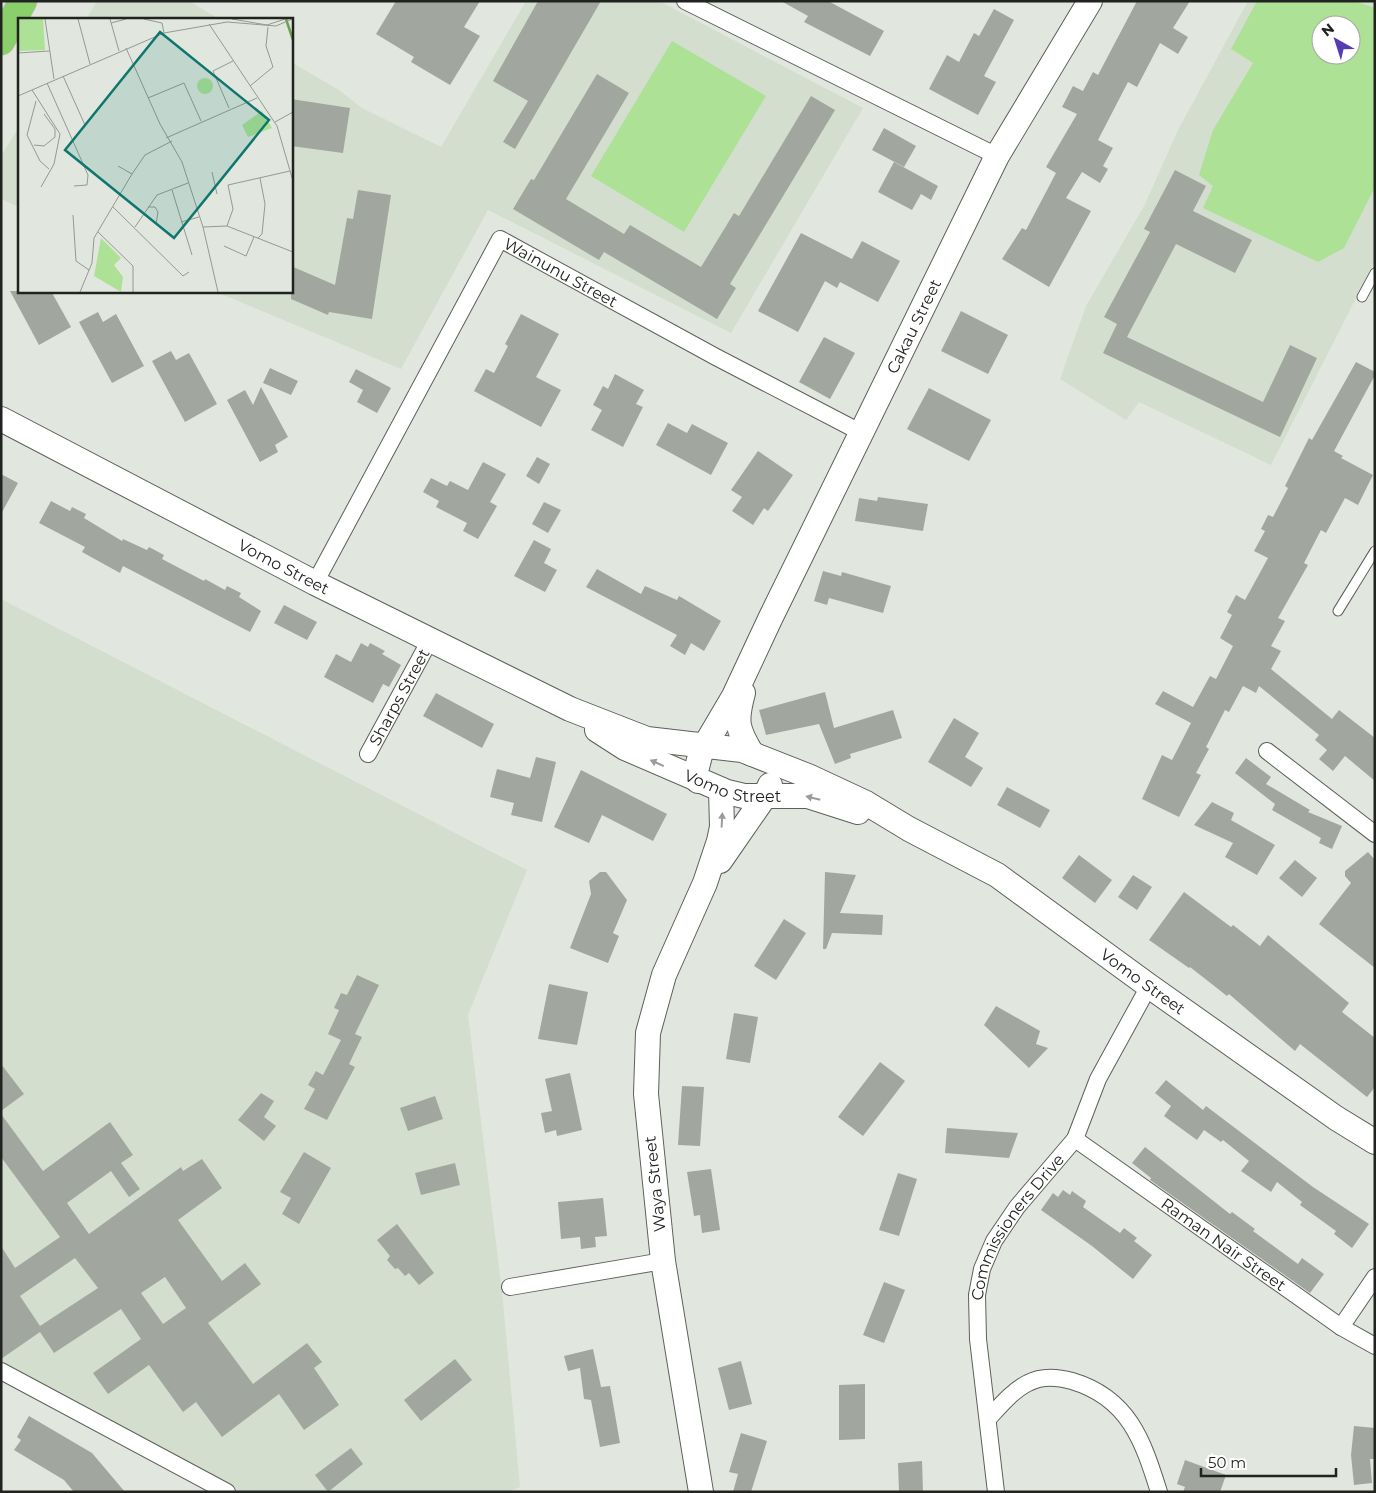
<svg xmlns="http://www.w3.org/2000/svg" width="1376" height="1493" font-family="Montserrat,sans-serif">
<rect width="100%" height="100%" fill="#e1e7de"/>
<g fill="#d3decf" fill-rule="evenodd">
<polygon points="97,1 189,1 219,19 86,19"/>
<polygon points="526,1 659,1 863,108 731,333 488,210 401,369 214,291 291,291 291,62 339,90 362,108 441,147"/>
<path d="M1248,1H1375V261L1271,465L1139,402L1126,420L1060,379L1086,306L1144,206L1178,130ZM1321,25H1351V55H1321Z"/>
<polygon points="19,127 19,207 1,199 1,156"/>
<polygon points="1,599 527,870 468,1015 502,1291 520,1487 508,1492 238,1492 1,1366"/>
</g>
<g fill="#ade196" fill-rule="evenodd">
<path d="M1257,1H1354L1375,8V187L1344,248L1318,262L1203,208L1213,186L1199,175L1213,130L1253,63L1231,49ZM1321,25H1351V55H1321Z"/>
<polygon points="672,41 766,96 684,232 591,176"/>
</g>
<g fill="#a1a79f" fill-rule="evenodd">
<polygon points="396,1 480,1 464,27 480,36 450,85 411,62 414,57 376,34"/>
<polygon points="538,1 601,1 515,149 503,142 528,101 493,81"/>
<polygon points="781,1 828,1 884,31 870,56 804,22 808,16"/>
<polygon points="1137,1 1190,1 1173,28 1188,37 1178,54 1160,43 1137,87 1128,82 1098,140 1113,148 1103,166 1108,169 1100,183 1082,172 1066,198 1091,211 1049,287 1002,259 1022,228 1026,230 1056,173 1046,167 1077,114 1062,107 1073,86 1083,91 1093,72 1098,75"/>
<polygon points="994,9 1014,20 984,76 996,82 978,115 929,89 947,55 959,62 974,33 979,36"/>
<polygon points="597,74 629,93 566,199 624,234 630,225 701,267 734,213 739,216 811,96 835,110 730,284 736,288 717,319 604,252 599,260 513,209 531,179 534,180"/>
<polygon points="291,99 350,108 343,153 291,146"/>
<polygon points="884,128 916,146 904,167 872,150"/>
<polygon points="894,162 938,186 931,200 921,194 912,210 878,192"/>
<polygon points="1175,170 1206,186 1193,211 1252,240 1235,273 1176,244 1127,337 1263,402 1290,345 1317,358 1280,437 1103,353 1117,324 1104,317 1150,232 1144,229"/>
<polygon points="358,190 391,195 372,319 329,312 328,315 291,299 291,266 335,285 347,218 353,219"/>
<polygon points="801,233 852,259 862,241 900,261 878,302 840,282 837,288 825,281 798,332 758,311"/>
<polygon points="10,291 51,291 71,327 39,345"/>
<polygon points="961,311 1008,335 988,374 941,351"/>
<polygon points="98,312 103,322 116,314 144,366 112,383 79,322"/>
<polygon points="521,314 559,334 536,377 561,390 541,427 474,391 486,369 494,373 508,346 505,344"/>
<polygon points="824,337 855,353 830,399 799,382"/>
<polygon points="171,351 176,360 189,353 217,404 185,422 152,361"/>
<polygon points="1356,362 1375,372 1375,375 1334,451 1343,456 1341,458 1373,475 1358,505 1345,498 1326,533 1321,530 1304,563 1308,565 1278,618 1285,621 1271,646 1281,651 1271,669 1332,719 1339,710 1375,738 1375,781 1345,756 1333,771 1319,759 1327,750 1315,740 1319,735 1259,686 1256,693 1243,686 1229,712 1225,710 1206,747 1209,749 1196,773 1201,775 1179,817 1142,799 1162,755 1172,760 1191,723 1155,704 1163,691 1193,707 1210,676 1216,679 1233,646 1220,638 1232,615 1227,612 1236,595 1245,600 1268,558 1254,551 1265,531 1261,529 1268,515 1273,517 1288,488 1285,486 1309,438 1312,440"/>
<polygon points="270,368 298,381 291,395 263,383"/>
<polygon points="356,369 391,388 377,413 357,402 363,390 349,382"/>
<polygon points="615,374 644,390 636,404 643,407 623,447 591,430 602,410 593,405 603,386 608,389"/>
<polygon points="261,387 288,437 275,445 278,452 260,462 227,400 245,390 253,405"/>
<polygon points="929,388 991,420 969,461 907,429"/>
<polygon points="668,423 687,433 692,424 728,443 711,475 656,445"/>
<polygon points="758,451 793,475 768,511 764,508 753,525 732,511 742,497 731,490"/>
<polygon points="537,457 550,464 539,484 526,476"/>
<polygon points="483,462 506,474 490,502 497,506 478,539 463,531 467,523 436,507 439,501 423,492 431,478 447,486 450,481 468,490"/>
<polygon points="1,474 18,483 1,514"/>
<polygon points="878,497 928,504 923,531 855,521 859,498 877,501"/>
<polygon points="51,501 70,511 72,507 86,514 84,518 122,541 123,539 147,550 149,547 164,555 162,559 204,581 205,579 225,590 227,586 241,593 239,597 261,611 250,632 123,566 120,573 82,552 85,547 39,523"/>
<polygon points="544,502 561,510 548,533 532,524"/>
<polygon points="534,540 551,549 544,563 557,570 545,592 514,576"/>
<polygon points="597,569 641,594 645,586 677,600 679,596 721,621 704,651 691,643 685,655 670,646 677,635 586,587"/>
<polygon points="823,571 841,576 842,572 891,586 883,613 829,598 827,605 814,601"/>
<polygon points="284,605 317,622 307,640 274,623"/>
<polygon points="361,643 368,647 370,643 385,651 382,654 401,665 389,687 383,684 373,703 324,677 336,654 351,662"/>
<polygon points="825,692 834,728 893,710 902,738 850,754 851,758 835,764 819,724 766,735 759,710"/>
<polygon points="436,693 494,724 482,748 423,716"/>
<polygon points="954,718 979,733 965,757 983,768 971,787 928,762"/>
<polygon points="536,757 556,762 542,822 511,815 514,803 490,797 497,769 530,778"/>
<polygon points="1246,758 1271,777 1266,784 1310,810 1308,812 1342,826 1332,849 1319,843 1321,838 1272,810 1275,804 1235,773"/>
<polygon points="581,770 667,814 653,841 602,815 589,843 554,827"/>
<polygon points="1007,787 1050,810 1040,828 997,805"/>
<polygon points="1212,802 1234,813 1231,820 1275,845 1257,875 1225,857 1233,843 1194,825"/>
<polygon points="1368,852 1375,860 1375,968 1319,924 1351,883 1345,876 1345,871"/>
<polygon points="1079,855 1112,880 1095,903 1062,878"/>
<polygon points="1295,860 1317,878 1302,897 1279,878"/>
<polygon points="600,872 606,872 627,900 613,933 619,936 608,963 570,948 591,894 589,881"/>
<polygon points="825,872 856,875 840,913 883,915 882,935 832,933 826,949 823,949"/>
<polygon points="1133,875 1152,887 1137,910 1118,897"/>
<polygon points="1184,892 1231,927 1233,925 1260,946 1268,935 1349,1003 1342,1012 1375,1038 1375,1087 1367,1097 1300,1044 1295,1051 1229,994 1227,996 1190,967 1189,968 1149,940"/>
<polygon points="784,919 806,933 776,980 754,966"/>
<polygon points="357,975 379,985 355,1034 362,1037 349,1064 355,1067 327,1120 304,1109 315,1089 308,1085 316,1071 323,1075 341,1040 328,1034 339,1010 334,1008 341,993 347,995"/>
<polygon points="549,984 588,992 577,1045 538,1039"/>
<polygon points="996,1006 1040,1031 1036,1044 1048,1048 1029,1068 984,1025"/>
<polygon points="734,1013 758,1017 750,1063 726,1059"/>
<polygon points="880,1062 905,1081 863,1136 838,1117"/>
<polygon points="1,1064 24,1094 1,1111"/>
<polygon points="570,1073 582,1130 557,1136 556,1130 545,1133 541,1113 552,1111 545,1079"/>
<polygon points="1166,1080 1203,1110 1206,1106 1313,1187 1369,1224 1352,1248 1334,1234 1336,1231 1300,1205 1302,1202 1277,1182 1271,1192 1241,1171 1249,1161 1223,1140 1221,1142 1204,1130 1197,1140 1164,1116 1171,1106 1155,1093"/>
<polygon points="682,1086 704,1087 700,1146 678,1145"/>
<polygon points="261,1093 274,1101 264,1117 276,1126 264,1141 238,1120"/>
<polygon points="435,1096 443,1119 408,1131 400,1108"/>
<path d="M1,1114L43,1171L110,1122L133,1155L121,1163L140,1189L129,1197L111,1171L67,1203L89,1234L181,1167L183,1171L202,1159L222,1188L178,1220L222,1281L245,1263L261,1284L208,1323L253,1384L307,1343L322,1362L314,1368L339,1405L304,1430L279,1394L222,1437L196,1402L183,1412L149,1365L108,1394L93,1373L141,1339L121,1309L54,1353L40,1332L1,1359V1246L15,1268L60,1237L1,1157ZM75,1258L98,1288L40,1326L20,1296ZM165,1277L186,1308L163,1324L141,1293Z"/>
<polygon points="947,1128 1018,1133 1009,1158 945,1153"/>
<polygon points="1145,1147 1230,1214 1232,1212 1255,1229 1253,1231 1298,1264 1302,1258 1324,1274 1310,1293 1150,1180 1151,1178 1132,1163"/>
<polygon points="304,1152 331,1168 299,1224 282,1214 291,1198 280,1192"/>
<polygon points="455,1163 460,1185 421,1195 415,1173"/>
<polygon points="711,1169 720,1230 702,1233 700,1215 694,1216 687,1172"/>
<polygon points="898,1173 917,1179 899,1236 879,1230"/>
<polygon points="1063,1190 1070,1195 1072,1191 1086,1201 1083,1207 1120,1233 1124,1228 1137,1238 1134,1241 1152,1255 1133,1279 1092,1246 1041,1210 1053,1193 1058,1197"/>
<polygon points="603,1198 607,1236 595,1237 596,1247 581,1249 580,1237 561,1239 558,1202"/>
<polygon points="397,1224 434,1273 419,1285 409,1273 405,1276 398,1268 395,1269 387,1260 390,1256 377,1240"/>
<polygon points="884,1282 905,1290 884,1343 863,1335"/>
<polygon points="593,1349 601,1387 610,1386 620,1443 600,1447 591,1400 584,1399 580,1368 568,1371 564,1356"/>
<polygon points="455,1359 472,1380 421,1421 404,1400"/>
<polygon points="741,1361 752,1404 729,1410 718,1368"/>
<polygon points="865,1384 865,1439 839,1440 839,1385"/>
<polygon points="29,1416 92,1453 125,1492 74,1492 64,1480 14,1450 21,1440 17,1437"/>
<polygon points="1354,1426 1375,1428 1375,1459 1370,1459 1372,1483 1354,1485 1351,1455"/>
<polygon points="741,1433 767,1441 751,1492 733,1492 738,1474 729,1472"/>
<polygon points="351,1448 363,1464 328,1492 315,1475"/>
<polygon points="1185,1460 1226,1475 1220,1492 1183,1492 1185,1487 1177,1484"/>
<polygon points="922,1461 923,1492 899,1492 898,1463"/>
</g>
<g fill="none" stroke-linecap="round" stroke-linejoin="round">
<defs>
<g id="lane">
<polyline points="1362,297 1375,273"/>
<polyline points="1338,611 1375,551"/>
</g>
<g id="street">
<polyline points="685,1 997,156"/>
<path id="s1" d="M315,583L500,239L716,357L862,433"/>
<polyline points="1267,751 1375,834"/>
<path id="s2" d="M368,754L430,640"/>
<path id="s3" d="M1075,1139L1341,1327L1375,1346"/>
<polyline points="510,1287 663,1261"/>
<polyline points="1341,1327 1375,1277"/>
<polyline points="1,1371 227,1492"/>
<path d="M988,1419C1000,1406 1012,1391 1028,1383C1041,1376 1058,1377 1072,1381C1129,1398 1143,1441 1159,1492"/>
<path id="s4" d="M996,1492L978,1339L977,1295L982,1269L994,1241L1017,1207L1075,1139L1098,1079L1149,986"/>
</g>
<g id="secondary">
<path id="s5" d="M1,419L315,583L570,709L647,739L742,750L808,776L866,803L909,829L997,875L1149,986L1336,1118L1375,1142"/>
<path d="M743,693C735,722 737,729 752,754"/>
<path id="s6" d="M597,730L625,748L727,792L744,796H808L858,812"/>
<path id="s7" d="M698,781L696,771L701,752L734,696L770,619L997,156L1090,1"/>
<polyline points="720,861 765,796 770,785"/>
<polyline points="701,1492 663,1261 646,1094 648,1033 664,975 705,883 719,841 722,827 721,790"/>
</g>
<polyline id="highway" points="1,41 23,1"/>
</defs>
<use href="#lane" stroke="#5b6159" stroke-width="11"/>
<use href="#street" stroke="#5b6159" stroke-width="18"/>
<use href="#secondary" stroke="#5b6159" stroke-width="26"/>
<use href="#highway" stroke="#c5c6c5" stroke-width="29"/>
<use href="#lane" stroke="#fff" stroke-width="9"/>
<use href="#street" stroke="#fff" stroke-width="16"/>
<use href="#secondary" stroke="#fff" stroke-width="24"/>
<use href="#highway" stroke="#8bce6c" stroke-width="28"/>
</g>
<defs><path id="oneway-solid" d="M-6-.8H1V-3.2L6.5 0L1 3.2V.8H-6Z" transform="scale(1.25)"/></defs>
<g fill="#9b9c9a">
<use href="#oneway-solid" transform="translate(657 763) rotate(-156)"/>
<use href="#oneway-solid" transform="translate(813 798) rotate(-166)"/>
<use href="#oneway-solid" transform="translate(722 820) rotate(-87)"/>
</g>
<g text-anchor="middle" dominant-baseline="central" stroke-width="5" stroke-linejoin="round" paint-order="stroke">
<g font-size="16" fill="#20231f" stroke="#fff">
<text stroke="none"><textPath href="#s1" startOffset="460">Wainunu Street</textPath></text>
<text stroke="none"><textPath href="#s7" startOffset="506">Cakau Street</textPath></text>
<text stroke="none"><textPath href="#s5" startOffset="319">Vomo Street</textPath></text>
<text stroke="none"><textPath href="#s2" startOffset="65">Sharps Street</textPath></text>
<text stroke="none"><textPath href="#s6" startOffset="149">Vomo Street</textPath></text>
<text stroke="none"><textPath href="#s5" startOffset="1282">Vomo Street</textPath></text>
<text transform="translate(655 1184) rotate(-96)">Waya Street</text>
<text stroke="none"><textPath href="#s4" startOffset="278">Commissioners Drive</textPath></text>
<text stroke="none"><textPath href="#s3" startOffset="182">Raman Nair Street</textPath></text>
</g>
</g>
<g transform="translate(18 18)">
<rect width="275" height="275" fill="#e1e7de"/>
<path d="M0,1H25L27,32L0,33ZM179 68a8 8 0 1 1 16 0a8 8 0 1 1-16 0ZM244,93L254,110L230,119L224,107ZM83,220L103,240L96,247L105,259L103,274L76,258Z" fill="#ade196"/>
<path fill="none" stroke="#6ca053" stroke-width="2.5" d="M268,1L275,22"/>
<path fill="none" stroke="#949992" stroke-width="1" d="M27,1L36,61M60,1L72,46M92,1L101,33M126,1L144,5L146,15M214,1L249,7L267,1M93,5L108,1M191,6L259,108L275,163M108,30L142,106L164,144L185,209L200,274M0,35L31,33M45,58L67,107M29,65L70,157L69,167L56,168M232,68L255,49L248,28L250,9M14,72L42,116L36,146L23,169M0,78L146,15L209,4L258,8L274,1M130,80L166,65L183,103M18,83L9,117L22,143L31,151M211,90L195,53L215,43M257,104L275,94M148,120L239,80M16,127L26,128L37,119V111L26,96M100,148L114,156M194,154L199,176M154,172L174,237M95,189L165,258L171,254M130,189H137L140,194L138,206M55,197L58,243L71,252M163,204L181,199M209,208L215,191L210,167L272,153M117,209L139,177L170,165M185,209L209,208L275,234M80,214L115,248V274M240,220L244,216L247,186L242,160M206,228L228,238L236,219M62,274L74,245L76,220L114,156L127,137L154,123"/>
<path fill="#0f766e" fill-opacity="0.15" stroke="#0f766e" stroke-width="2.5" d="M142,14L251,102L156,220L47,132Z"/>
<rect width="275" height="275" fill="none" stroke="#20231f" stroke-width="2.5"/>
</g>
<rect width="1376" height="1493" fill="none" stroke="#20231f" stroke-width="5"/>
<g transform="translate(1336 40) rotate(321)"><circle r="24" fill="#ffffff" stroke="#a6a7a5"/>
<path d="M0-4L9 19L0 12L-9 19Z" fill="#553cb4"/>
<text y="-8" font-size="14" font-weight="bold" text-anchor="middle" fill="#20231f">N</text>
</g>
<path d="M1201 1468v8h135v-8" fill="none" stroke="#20231f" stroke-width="2.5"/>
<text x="1208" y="1468" font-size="15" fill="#20231f" stroke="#ffffff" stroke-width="4" paint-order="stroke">50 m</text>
</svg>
